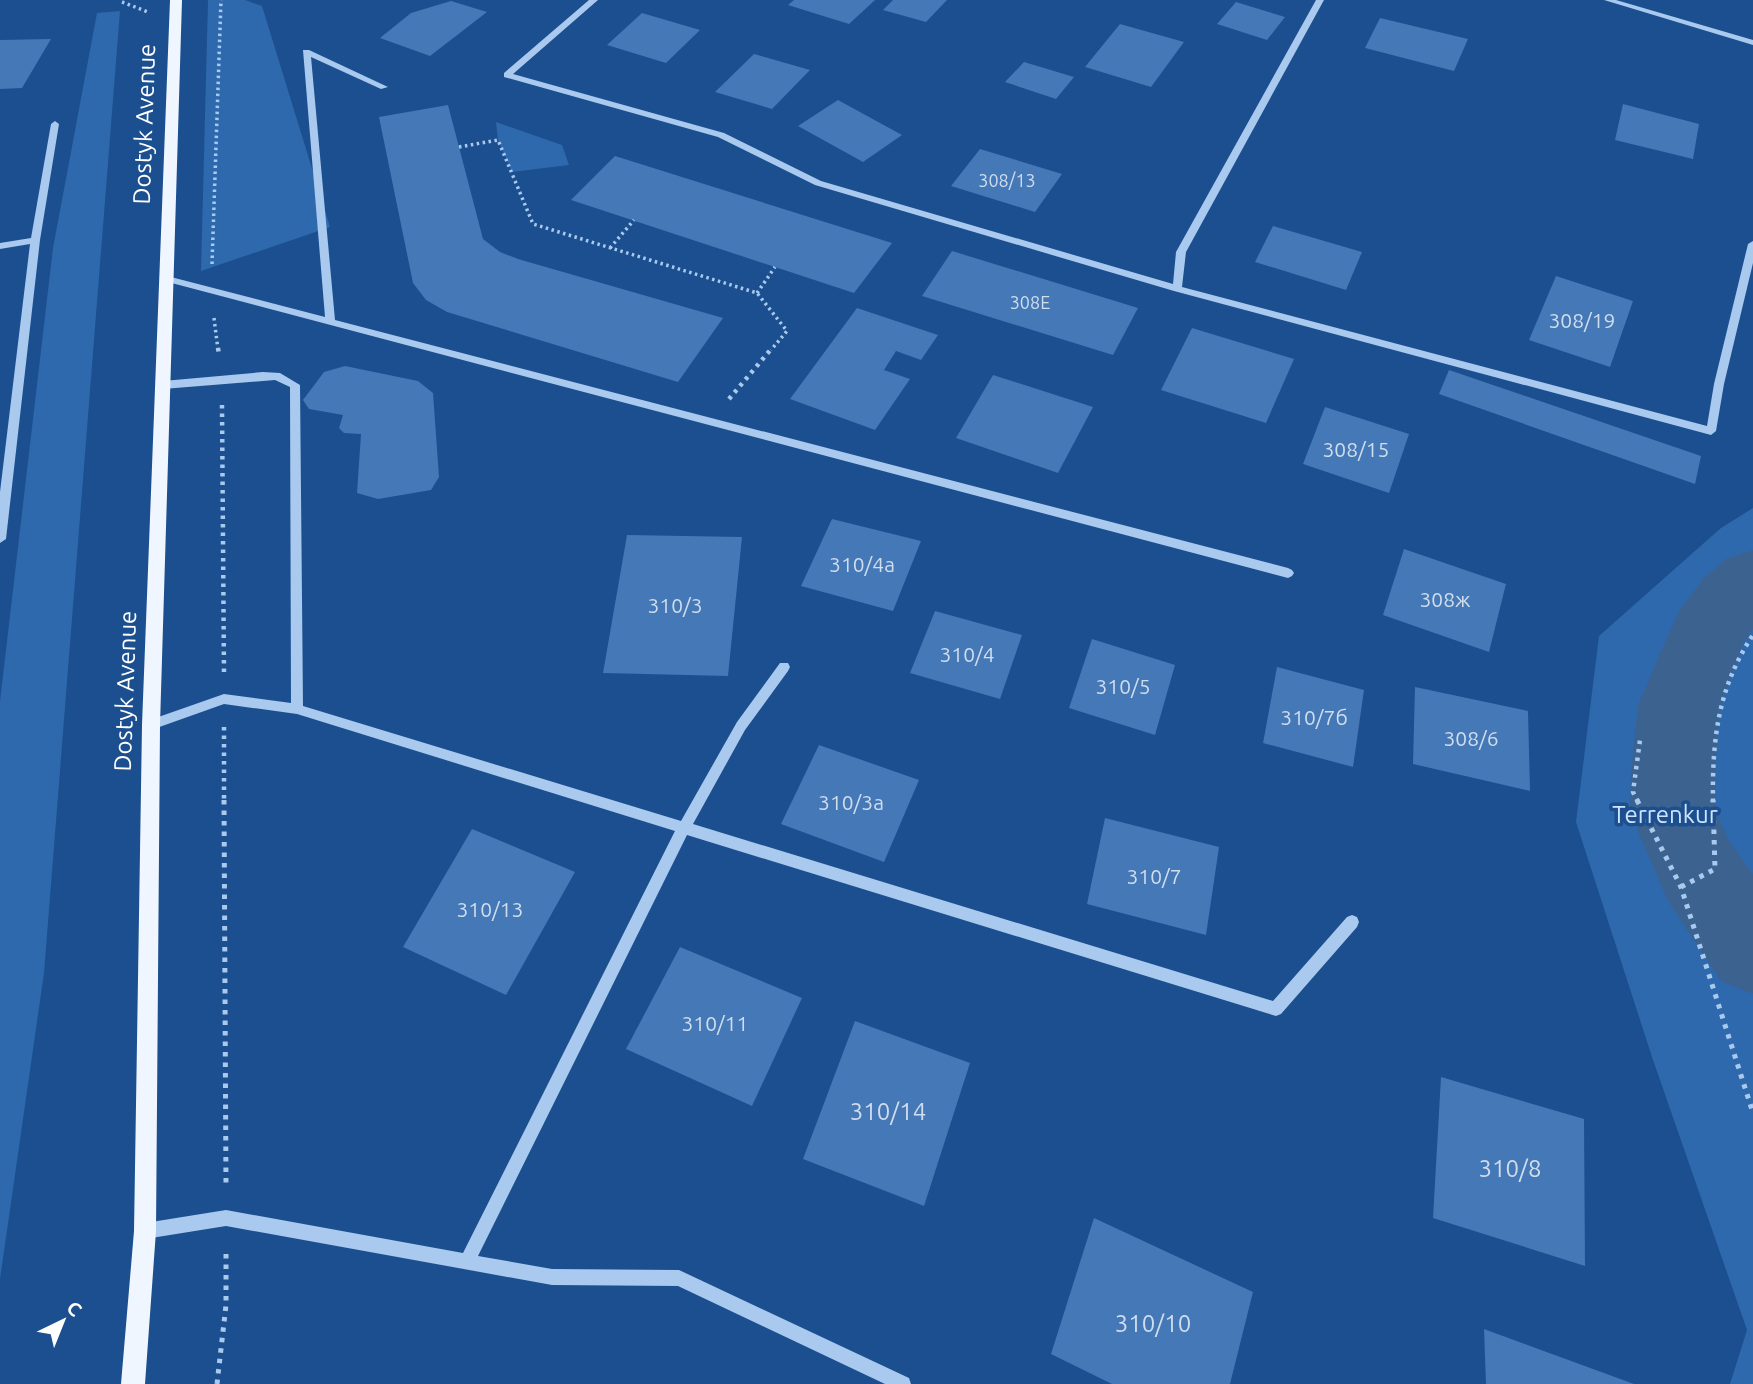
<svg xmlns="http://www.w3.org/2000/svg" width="1753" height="1384" font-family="Ubuntu,sans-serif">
<rect width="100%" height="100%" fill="#1b4f8f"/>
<g fill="#2e69ad">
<polygon points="208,0 245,0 262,6 330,227 201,271"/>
<polygon points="120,11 44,973 0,1279 0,701 53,248 97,13"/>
<polygon points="496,122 562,145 569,165 512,172 498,140"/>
<polygon points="1753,508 1753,1384 1730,1384 1747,1330 1652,1057 1576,822 1599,636 1721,528"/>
</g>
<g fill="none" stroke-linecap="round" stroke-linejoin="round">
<polygon fill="#3c6290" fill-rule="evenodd" points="1753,550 1753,629 1743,644 1720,705 1715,773 1716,812 1730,843 1753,874 1753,994 1721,981 1668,901 1630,813 1631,773 1638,705 1670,631 1681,608 1704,578 1726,559"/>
</g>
<g fill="#4478b7">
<polygon points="794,0 875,0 849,24 788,5"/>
<polygon points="893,0 947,0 926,22 883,10"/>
<polygon points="451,1 487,12 430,56 380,38 411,13"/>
<polygon points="1236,2 1285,17 1267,40 1217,24"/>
<polygon points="642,13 700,30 666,63 607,45"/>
<polygon points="1380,18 1468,39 1454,71 1365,48"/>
<polygon points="1120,24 1184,42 1151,87 1085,67"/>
<polygon points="51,39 22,88 0,89 0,40"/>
<polygon points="754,54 810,70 772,109 715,92"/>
<polygon points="1024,62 1074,77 1056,99 1005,82"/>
<polygon points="838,100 902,135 863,162 798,126"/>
<polygon points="1623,104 1699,124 1693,159 1615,140"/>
<polygon points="448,105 483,239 500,252 518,259 723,318 678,382 447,312 426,300 413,283 379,117"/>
<polygon points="980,149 1062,174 1035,212 951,186"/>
<polygon points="615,156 892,243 854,293 571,200"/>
<polygon points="1273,226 1362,252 1346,290 1255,262"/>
<polygon points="952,251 1138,308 1113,355 922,296"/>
<polygon points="1556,276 1633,301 1610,367 1529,340"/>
<polygon points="857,308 938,335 921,360 896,351 884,370 910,379 875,430 790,399"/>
<polygon points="1192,328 1294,359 1266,423 1161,390"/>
<polygon points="345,366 418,381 433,393 439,477 431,490 378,499 357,493 361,434 344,433 339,428 343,415 309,409 303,400 324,372"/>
<polygon points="1449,370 1701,456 1695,484 1439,394"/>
<polygon points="993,375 1093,407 1058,473 956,438"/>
<polygon points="1325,407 1409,434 1389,493 1303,464"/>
<polygon points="832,519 921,541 893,611 801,586"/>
<polygon points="627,535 742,537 728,676 603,673"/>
<polygon points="1404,549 1506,584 1489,652 1383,615"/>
<polygon points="935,611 1022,635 1000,699 910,673"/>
<polygon points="1092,639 1175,665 1155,735 1069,708"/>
<polygon points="1277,667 1364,690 1353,767 1263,743"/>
<polygon points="1415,687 1528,711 1530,791 1413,764"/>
<polygon points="819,745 919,780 884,862 781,824"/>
<polygon points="1105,818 1219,847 1206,935 1087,904"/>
<polygon points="472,829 575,872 506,995 403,947"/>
<polygon points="680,947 802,998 752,1106 626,1049"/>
<polygon points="855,1021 970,1063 924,1206 803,1159"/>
<polygon points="1441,1077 1584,1119 1585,1266 1433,1218"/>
<polygon points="1094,1218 1253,1292 1230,1384 1112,1384 1051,1354"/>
<polygon points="1484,1329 1634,1384 1486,1384"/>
</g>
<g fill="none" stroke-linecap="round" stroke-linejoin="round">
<g stroke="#a9c9ee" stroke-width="3.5" stroke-dasharray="2.5 3.5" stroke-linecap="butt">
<polyline points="122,2 148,12"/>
<polyline points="459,147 498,140 533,224 757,293 787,331 771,350"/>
<polyline points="610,248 634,220"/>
<polyline points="212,264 221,0"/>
<polyline points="757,293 775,267"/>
<polyline points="214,318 218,350"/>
</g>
<g stroke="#a9c9ee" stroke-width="4.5" stroke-dasharray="3.5 5" stroke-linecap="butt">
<polyline points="218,348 219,355"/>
<polyline points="729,399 772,348"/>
<polyline points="222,405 224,673"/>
<polyline points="224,727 224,802"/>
<polyline points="1638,802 1633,792 1640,740"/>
<path d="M1713,802C1712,740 1718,687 1753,635"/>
</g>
<g stroke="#a9c9ee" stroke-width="5" stroke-dasharray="4.5 6" stroke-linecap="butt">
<polyline points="224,800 226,1188"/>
<polyline points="1637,800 1681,887 1753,1113"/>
<polyline points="1681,887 1715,869 1713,800"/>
<polyline points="217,1384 226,1305 226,1249"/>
</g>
<g fill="#a9c9ee" fill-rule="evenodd">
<polygon points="589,0 598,0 513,74 724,133 821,181 1173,284 1176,252 1316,0 1324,0 1186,252 1182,287 1707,426 1714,384 1748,244 1753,241 1753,263 1724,384 1716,431 1711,435 1174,291 815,185 718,137 504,77 504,73"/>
<polygon points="1604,0 1616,0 1753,40 1753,45"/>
<polygon points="303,50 309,50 388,87 381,89 311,57 335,320 1288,568 1292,570 1294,573 1292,576 1288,578 164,281 164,277 167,276 325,317"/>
<polygon points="55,121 59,124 40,240 6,539 0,543 0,492 30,244 0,249 0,243 31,238 51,124"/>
<polygon points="263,372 280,373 300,385 303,706 681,821 737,722 780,663 788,663 790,667 788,671 745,730 693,824 1273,1001 1347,917 1352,915 1357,917 1359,922 1357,927 1281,1014 1276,1016 687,835 478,1256 552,1269 679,1270 909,1378 911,1384 885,1384 678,1286 552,1285 226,1226 145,1239 139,1237 137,1231 139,1225 145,1223 226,1210 463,1253 675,831 297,714 224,704 151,730 147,729 145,725 147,721 224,694 291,703 290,387 275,380 163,389 158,385 163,381"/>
</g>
<polygon fill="#f0f6ff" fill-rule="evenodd" points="170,0 182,0 160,725 156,1231 145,1384 121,1384 134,1231 142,725"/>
</g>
<g text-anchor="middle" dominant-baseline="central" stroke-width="7" stroke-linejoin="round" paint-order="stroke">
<g font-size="18" fill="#d0dded">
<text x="1007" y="180">308/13</text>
<text x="1030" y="302">308Е</text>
</g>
<g font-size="21" fill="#d0dded">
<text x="1582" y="320">308/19</text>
<text x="1356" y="449">308/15</text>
<text x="862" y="564">310/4а</text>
<text x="1445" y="599">308ж</text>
<text x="675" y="605">310/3</text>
<text x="967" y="654">310/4</text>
<text x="1123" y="686">310/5</text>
<text x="1314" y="717">310/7б</text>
<text x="1471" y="738">308/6</text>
<text x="851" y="802">310/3а</text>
<text x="1154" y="876">310/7</text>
<text x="490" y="909">310/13</text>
<text x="715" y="1023">310/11</text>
</g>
<g font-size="24" fill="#fff" stroke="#1b4f8f">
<text transform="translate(144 124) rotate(-88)">Dostyk Avenue</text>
<text transform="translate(125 691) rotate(-88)">Dostyk Avenue</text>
</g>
<g font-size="24" fill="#cfe3fa" stroke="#1b4f8f">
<text x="1665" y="814">Terrenkur</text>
</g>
<g font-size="24" fill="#d0dded">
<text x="888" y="1111">310/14</text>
<text x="1510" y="1168">310/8</text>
<text x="1153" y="1323">310/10</text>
</g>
</g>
<g transform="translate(63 1321) rotate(43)" stroke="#1b4f8f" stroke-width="5" paint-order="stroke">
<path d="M0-5L12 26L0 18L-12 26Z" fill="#ffffff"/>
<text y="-10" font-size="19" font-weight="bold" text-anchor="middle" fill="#ffffff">С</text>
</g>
</svg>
